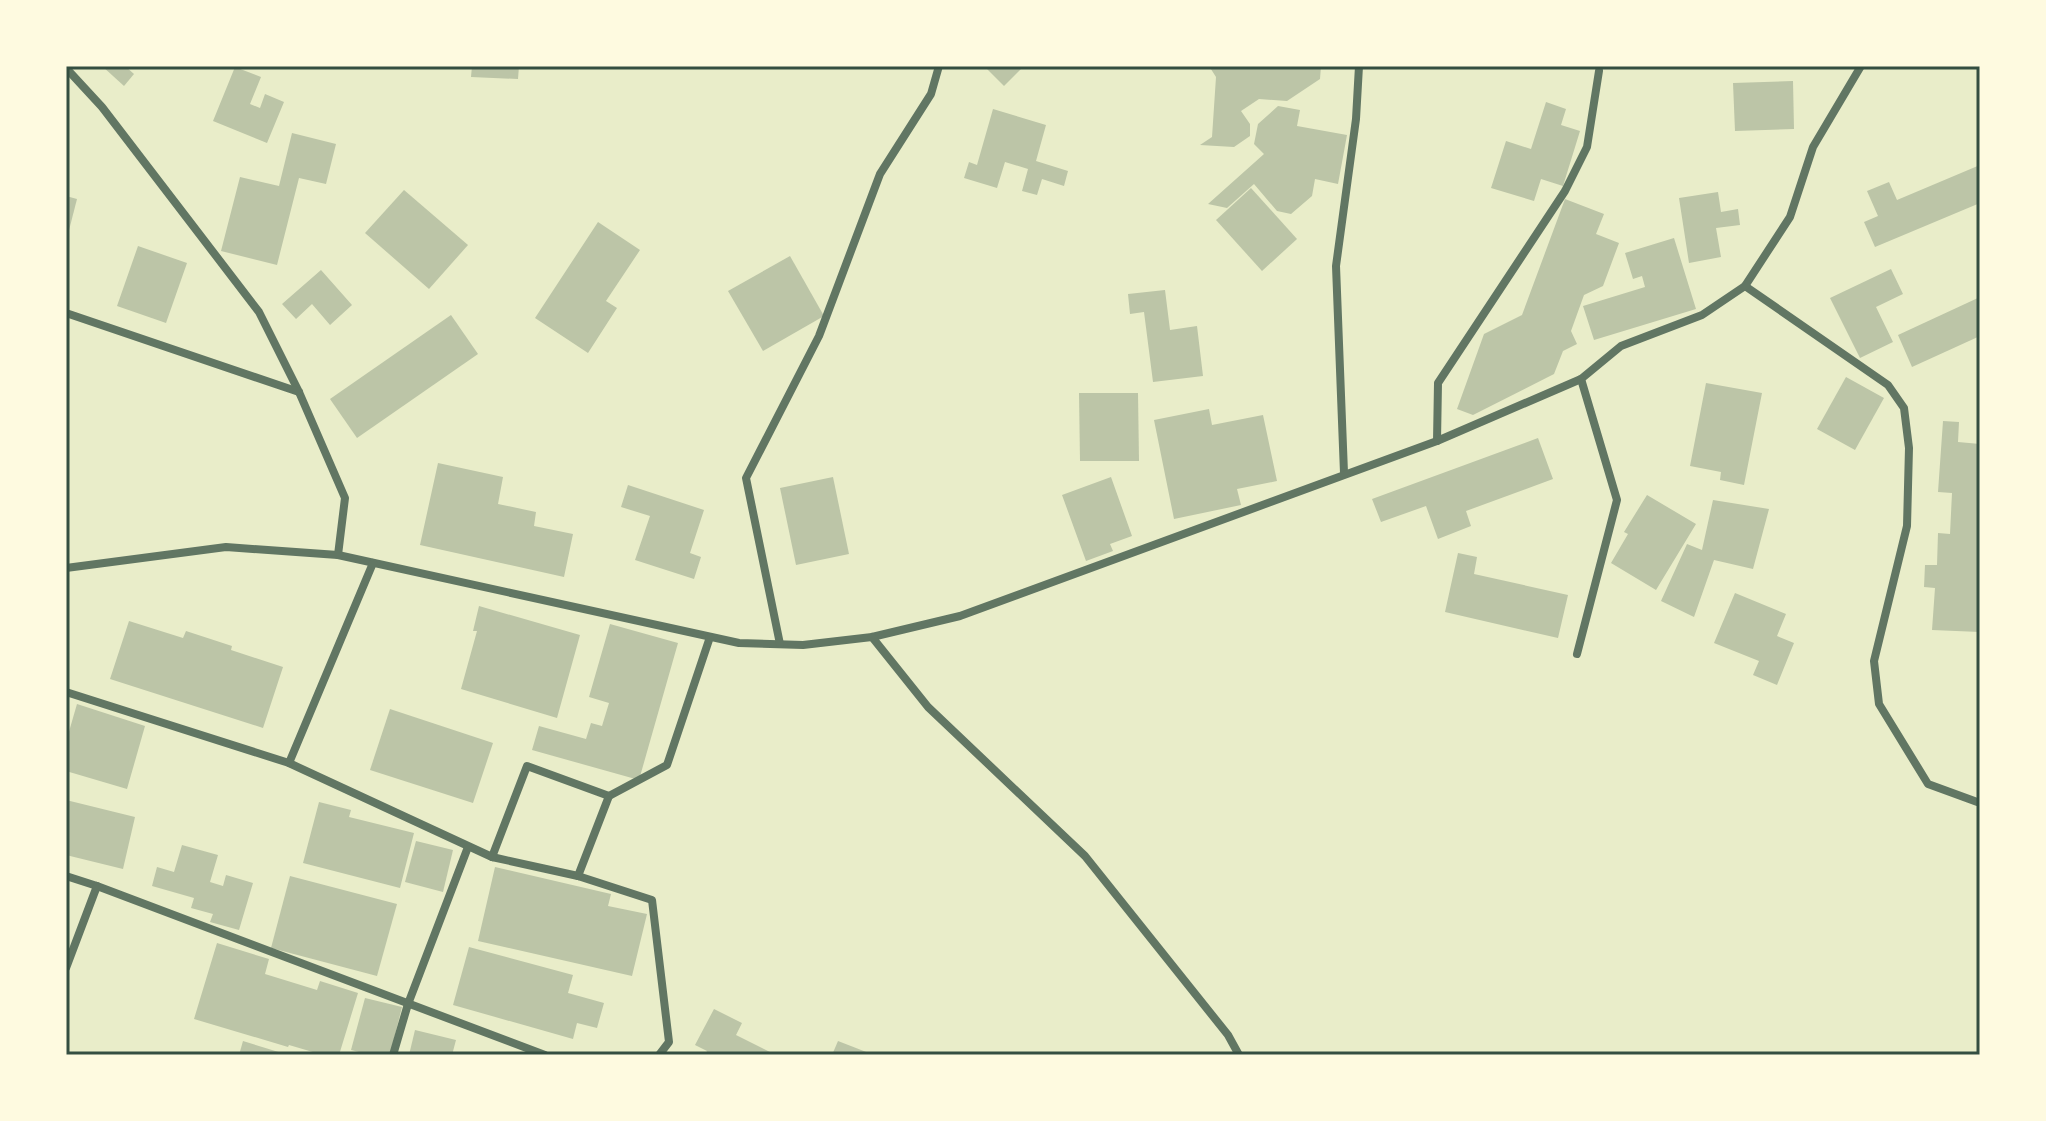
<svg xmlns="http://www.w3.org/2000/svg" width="2046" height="1121" font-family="'Varela Round',sans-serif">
<rect width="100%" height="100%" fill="#e9edc9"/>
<g fill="#bcc5a7">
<polygon points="102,66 125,66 134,74 124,86"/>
<polygon points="472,66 519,66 518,79 471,77"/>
<polygon points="984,66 1024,66 1004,86"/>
<polygon points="1209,66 1321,66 1320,79 1287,101 1259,99 1241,111 1250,124 1250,136 1234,147 1200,145 1212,137 1216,77"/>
<polygon points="235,67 261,77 250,104 260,108 265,94 284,102 267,143 213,121"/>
<polygon points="1793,81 1794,129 1735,131 1733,83"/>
<polygon points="1546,102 1566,109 1561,125 1580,131 1563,186 1541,179 1534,201 1491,188 1506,141 1531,149"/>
<polygon points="1278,106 1300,110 1297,126 1347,135 1338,184 1315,179 1312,196 1291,214 1277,211 1254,184 1227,208 1208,204 1264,154 1254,144 1258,124"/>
<polygon points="993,109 1046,125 1036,161 1068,171 1064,186 1042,179 1037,195 1022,191 1028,169 1005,162 997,188 964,178 969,162 977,165"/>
<polygon points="292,133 336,144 326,184 299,178 277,265 221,251 240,177 279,186"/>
<polygon points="1980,165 1980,203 1875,247 1864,222 1878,216 1867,191 1889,182 1897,200"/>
<polygon points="1251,188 1297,239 1262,271 1216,220"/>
<polygon points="404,190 468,245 429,289 365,233"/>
<polygon points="1718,192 1721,212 1738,209 1740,225 1716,228 1721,257 1689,263 1679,198"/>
<polygon points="66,196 77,199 67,238 66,238"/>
<polygon points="1565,199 1604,214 1596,234 1619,243 1603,286 1584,295 1571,331 1577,344 1563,351 1554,374 1473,415 1457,409 1484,334 1522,315"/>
<polygon points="598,222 640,250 606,301 617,308 588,353 535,318"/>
<polygon points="1674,238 1696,309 1594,340 1583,306 1645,287 1642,276 1633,279 1625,253"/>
<polygon points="138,246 187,263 166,323 117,306"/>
<polygon points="790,256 824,316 763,351 728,291"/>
<polygon points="1891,269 1903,294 1876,307 1893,342 1860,358 1830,298"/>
<polygon points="321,270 352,305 330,325 312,304 296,319 282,304"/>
<polygon points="1165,290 1170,330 1197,326 1203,376 1153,382 1144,312 1130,314 1128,294"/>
<polygon points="1980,297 1980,336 1912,367 1898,335"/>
<polygon points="451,315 478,354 357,438 330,399"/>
<polygon points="1846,377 1884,398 1855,450 1817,429"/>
<polygon points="1706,383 1762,393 1744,485 1720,480 1721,472 1690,466"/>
<polygon points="1079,393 1138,393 1139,461 1080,461"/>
<polygon points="1209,409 1212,425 1263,415 1277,481 1237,489 1241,505 1174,519 1154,420"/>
<polygon points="1943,421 1959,422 1958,442 1980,444 1980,632 1932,630 1935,588 1924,587 1925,565 1937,565 1938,533 1950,534 1952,493 1938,492"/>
<polygon points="1538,438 1553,479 1466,511 1471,526 1438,539 1426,506 1381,522 1372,499"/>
<polygon points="438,463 503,477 498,504 536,512 534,526 573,534 564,577 420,545"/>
<polygon points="833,477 849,554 796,565 780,488"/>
<polygon points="1111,477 1132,536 1110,544 1113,551 1086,561 1062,495"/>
<polygon points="628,485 704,510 690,553 701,557 694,579 635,560 650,516 621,507"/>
<polygon points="1647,495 1696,524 1656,590 1611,563 1628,534 1624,532"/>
<polygon points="1713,500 1769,509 1753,569 1714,560 1694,617 1661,601 1687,544 1702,550"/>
<polygon points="1458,553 1477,557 1474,574 1568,595 1558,638 1445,612"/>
<polygon points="1735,593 1786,614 1777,636 1794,643 1777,685 1753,675 1759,661 1714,643"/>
<polygon points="479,606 580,635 557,718 461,689 477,631 473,631"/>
<polygon points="129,621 183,638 186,631 232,646 231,650 283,667 263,728 110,679"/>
<polygon points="610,624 678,643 639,780 532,750 539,726 586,739 591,723 602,726 609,703 589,697"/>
<polygon points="77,704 145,726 127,789 66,771 66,742"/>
<polygon points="390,709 493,743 473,803 370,770"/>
<polygon points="66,800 135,817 123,869 66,855"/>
<polygon points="319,802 351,810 349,817 414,833 400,888 303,863"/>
<polygon points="416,841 453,850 443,892 405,882"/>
<polygon points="182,845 218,855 210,882 223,886 226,875 253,883 239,930 210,922 213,914 191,908 194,898 152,886 157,867 174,872"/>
<polygon points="495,867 611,894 608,906 647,914 632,976 478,941"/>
<polygon points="290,876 397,904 377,976 271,948"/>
<polygon points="217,943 269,959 265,974 317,990 320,981 358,993 339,1055 323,1055 289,1045 288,1047 194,1019"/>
<polygon points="469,947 573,975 568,993 604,1003 597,1028 577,1023 573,1039 453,1005"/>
<polygon points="365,998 402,1007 390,1055 371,1055 351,1050"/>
<polygon points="714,1009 742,1023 736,1035 776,1055 705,1055 707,1051 695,1045"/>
<polygon points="415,1030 456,1040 452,1055 409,1055"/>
<polygon points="243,1041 285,1054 285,1055 239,1055"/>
<polygon points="838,1041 874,1055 832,1055"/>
</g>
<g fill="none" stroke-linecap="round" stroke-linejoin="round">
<g stroke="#617663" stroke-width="8">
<polyline points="66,68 102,107 259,312 299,392 345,498 338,555"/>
<polyline points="1745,286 1888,385 1904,408 1909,448 1907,526 1874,661 1879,704 1928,784 1980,803"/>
<polyline points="66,313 299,392"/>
<polyline points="1437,441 1438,383 1565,191 1587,147 1599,71"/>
<polyline points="1344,473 1336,266 1356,119 1359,66"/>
<polyline points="66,568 226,547 338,555 739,643 803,645 872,637 960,616 1437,441 1581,379 1621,346 1702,315 1745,286 1790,217 1813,147 1861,66"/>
<polyline points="872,637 928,707 1085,856 1228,1035 1239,1055"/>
<polyline points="780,644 746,478 819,336 880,174 931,94 939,66"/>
<polyline points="1577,654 1617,500 1581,379"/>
<polyline points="66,692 289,763 492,857 578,876 652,900 669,1042 659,1055"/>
<polyline points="289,763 373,563"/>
<polyline points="609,796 667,765 710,637"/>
<polyline points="492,857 527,766 609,796 578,876"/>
<polyline points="66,876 97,886"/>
<polyline points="66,968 97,886 545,1055"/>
<polyline points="393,1055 408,1004 468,847"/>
</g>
</g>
<rect width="2046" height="1121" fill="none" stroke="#fefae0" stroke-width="136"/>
<rect x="68" y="68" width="1910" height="985" fill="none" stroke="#344e41" stroke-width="3"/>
</svg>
